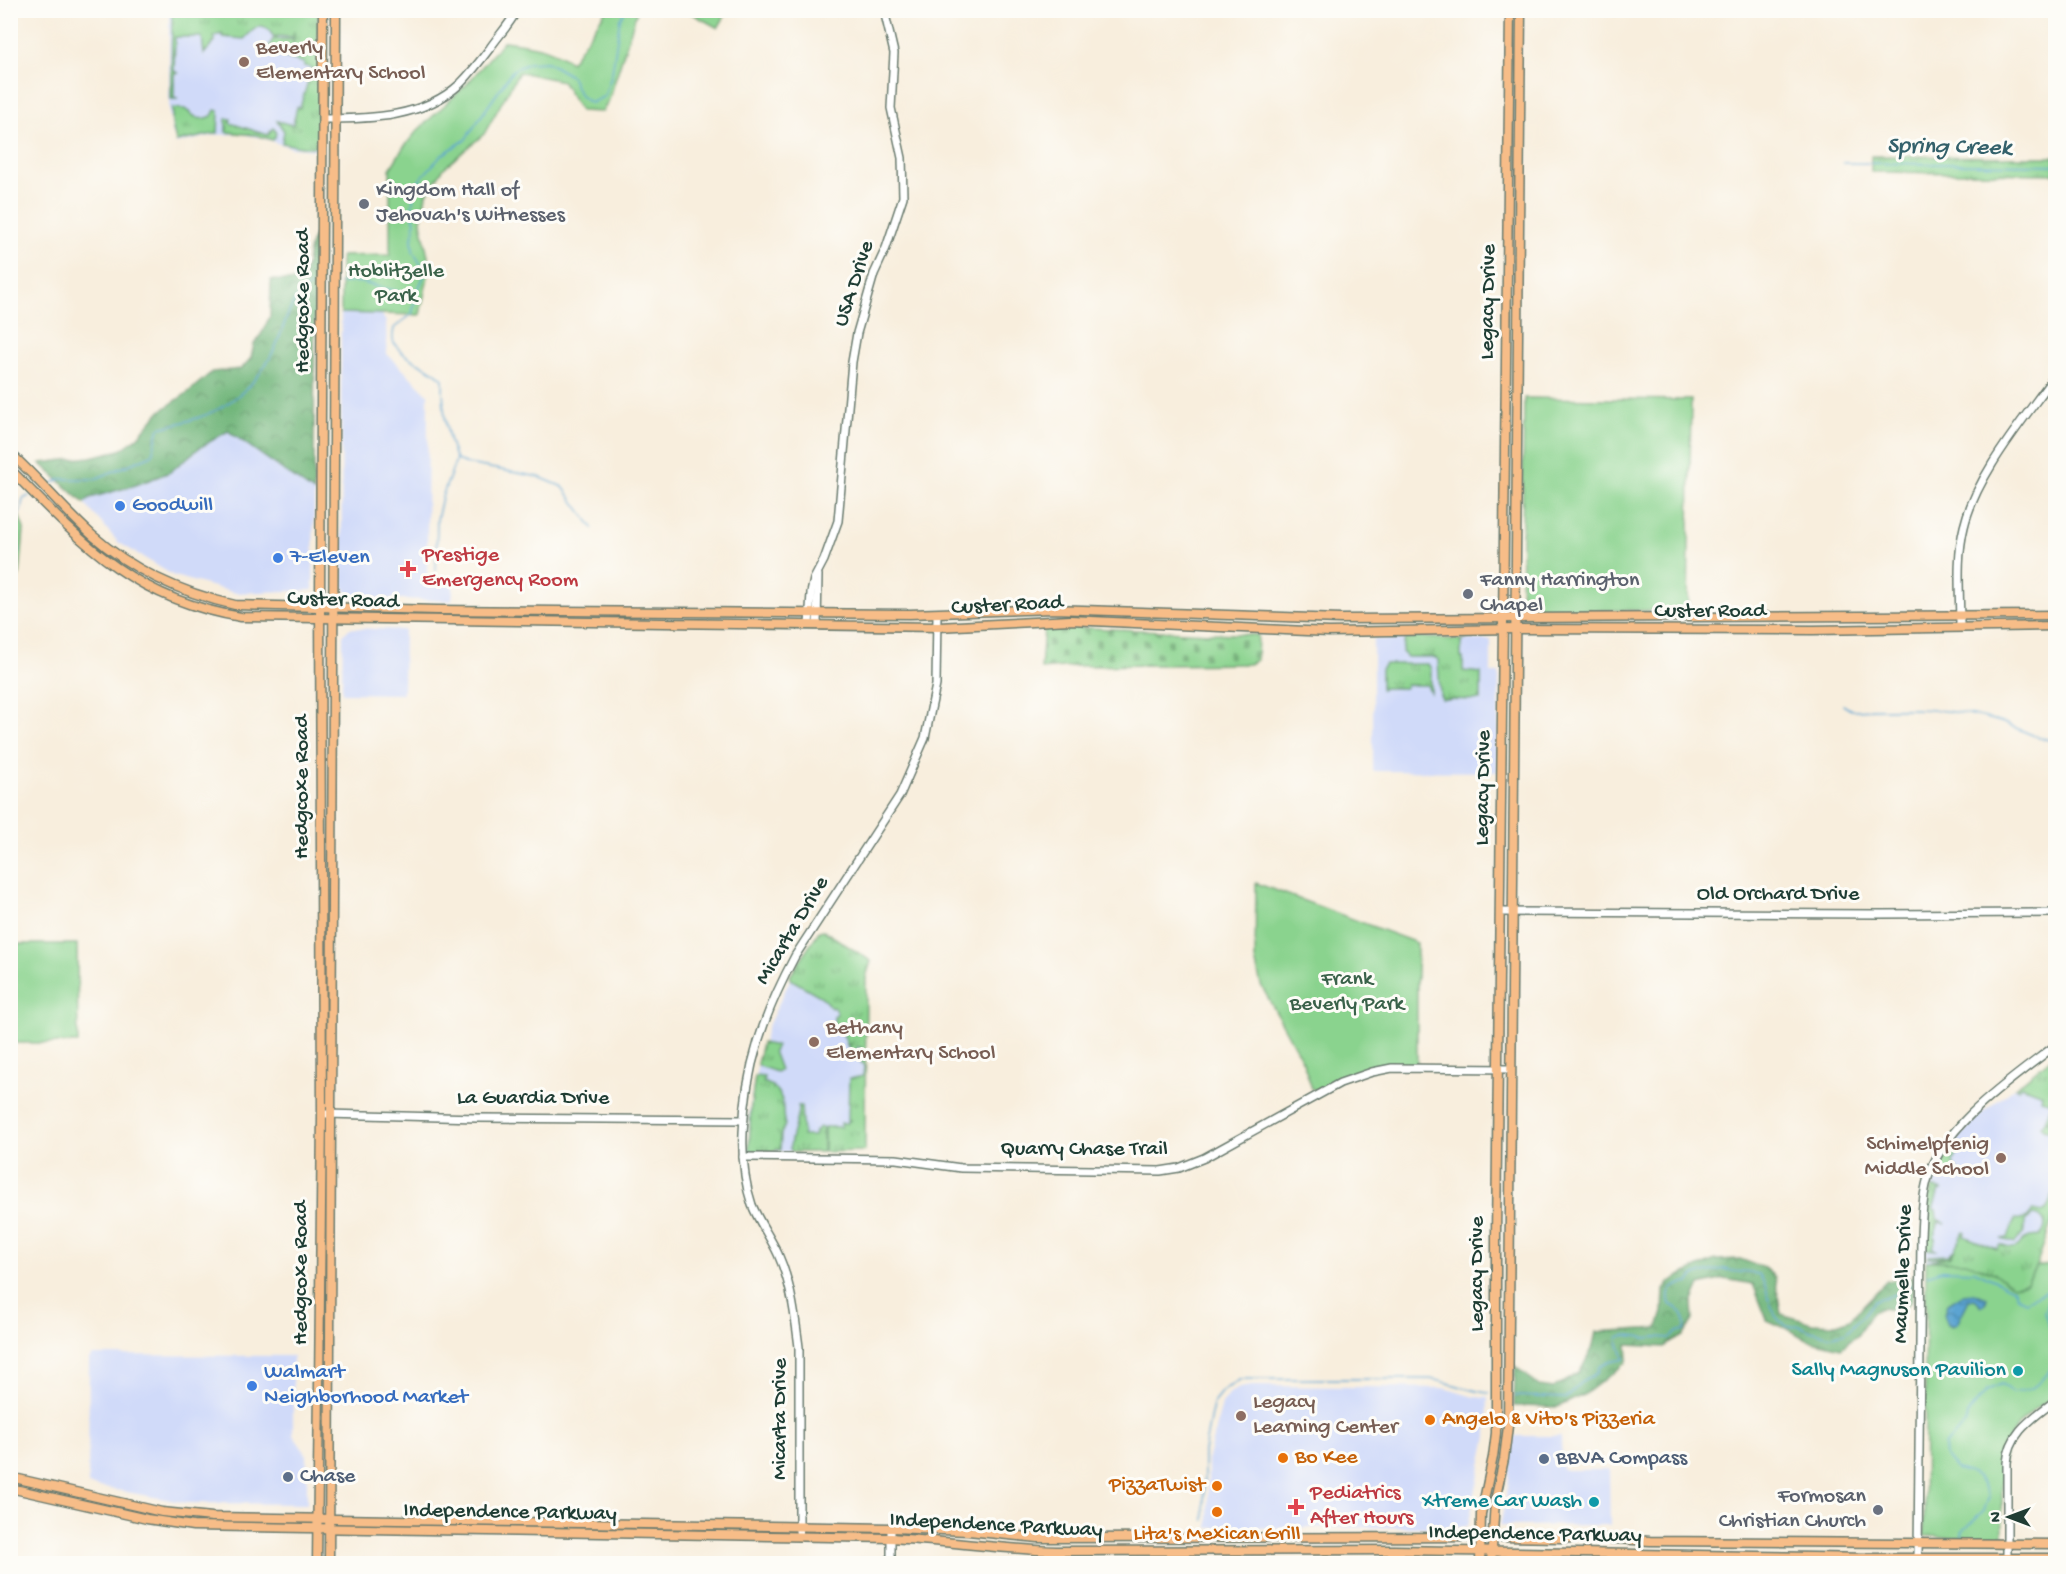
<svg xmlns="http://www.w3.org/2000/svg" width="2066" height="1574" font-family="'Gochi Hand',sans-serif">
<defs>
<pattern id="grass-tufts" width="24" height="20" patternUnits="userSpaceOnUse" patternTransform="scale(1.5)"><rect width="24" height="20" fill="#8ad38e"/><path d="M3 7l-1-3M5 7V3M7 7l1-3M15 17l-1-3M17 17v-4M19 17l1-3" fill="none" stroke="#70ac75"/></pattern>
<pattern id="forest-crowns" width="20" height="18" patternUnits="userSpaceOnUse" patternTransform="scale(1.5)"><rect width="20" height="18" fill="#6fb579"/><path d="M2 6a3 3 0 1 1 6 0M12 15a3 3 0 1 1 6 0" fill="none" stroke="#5b9464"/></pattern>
<pattern id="cemetery-stones" width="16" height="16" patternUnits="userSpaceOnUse" patternTransform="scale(1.5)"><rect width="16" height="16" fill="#8ad38e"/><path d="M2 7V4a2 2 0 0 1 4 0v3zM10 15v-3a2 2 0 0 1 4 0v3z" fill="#70ac75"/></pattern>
<pattern id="water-waves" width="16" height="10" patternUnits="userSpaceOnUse" patternTransform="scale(1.5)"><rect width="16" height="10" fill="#5ba4d2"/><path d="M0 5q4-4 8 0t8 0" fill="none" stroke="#4b87ab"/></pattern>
</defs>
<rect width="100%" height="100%" fill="#fdfcf7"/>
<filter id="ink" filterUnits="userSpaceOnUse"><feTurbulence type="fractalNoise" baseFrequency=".0167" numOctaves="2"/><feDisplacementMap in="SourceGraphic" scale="12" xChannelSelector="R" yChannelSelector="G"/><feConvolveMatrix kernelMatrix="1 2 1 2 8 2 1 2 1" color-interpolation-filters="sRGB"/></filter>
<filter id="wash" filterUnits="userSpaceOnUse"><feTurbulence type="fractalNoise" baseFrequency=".008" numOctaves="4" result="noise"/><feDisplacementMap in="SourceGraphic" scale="24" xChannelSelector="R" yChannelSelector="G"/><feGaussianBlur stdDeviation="1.35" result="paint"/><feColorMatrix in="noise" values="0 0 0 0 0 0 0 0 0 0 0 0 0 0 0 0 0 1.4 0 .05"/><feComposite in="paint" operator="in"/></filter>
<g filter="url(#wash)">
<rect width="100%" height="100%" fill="#f8eedd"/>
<g fill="#d0daf9">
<polygon points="318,12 319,147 316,150 292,148 262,138 240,134 216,135 176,144 172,131 169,112 169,13"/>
<polygon points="341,313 381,313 386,322 387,354 428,394 427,571 429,577 454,579 452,601 351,597 342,586"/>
<polygon points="228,431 314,492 313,590 236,593 174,576 118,542 84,503 90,498 136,485 170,472 199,448"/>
<polygon points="350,628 404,630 403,694 342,693 343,635"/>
<polygon points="1373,639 1491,640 1491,673 1499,673 1498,772 1373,771"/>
<polygon points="821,931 871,963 866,977 865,1151 748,1152 749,1112 753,1085 767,1028 791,978"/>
<polygon points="2055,1055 2055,1213 2036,1266 2013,1286 1994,1273 1966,1262 1926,1261 1926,1221 1930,1190 1938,1172 1958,1139 1976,1118"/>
<polygon points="93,1355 293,1356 293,1435 307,1455 307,1504 187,1503 88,1485 89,1359"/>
<polygon points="1252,1386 1444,1388 1474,1397 1488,1398 1487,1437 1468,1526 1462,1527 1208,1528 1208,1457 1222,1404 1231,1392 1240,1388"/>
<polygon points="1514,1436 1561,1436 1562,1470 1609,1470 1610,1525 1500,1526 1508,1487"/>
</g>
<g fill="url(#grass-tufts)" stroke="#548861" stroke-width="1.5">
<path d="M318,12V144L316,147H301L282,143L284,131L277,121L293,125L297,107L300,108L312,68L304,66V63L261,50L269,47L273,39H293V44L294,31L293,37L273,36C262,17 254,29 244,39L222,37V34L214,36L215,41L204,54L202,37H175L174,71L178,73L174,74V98L178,99H171L172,13Z"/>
<path d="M172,108L185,109C195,117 199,122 212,116L215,110L219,111L218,133L176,142L172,124Z"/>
<polygon points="226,118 231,119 230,123 268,135 273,128 276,131 275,138 272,140 256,135 226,132"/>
<polygon points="1871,156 2055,157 2055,174 1871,172"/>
<polygon points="1417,637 1465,640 1461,642 1461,658 1463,658 1463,671 1481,673 1481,700 1442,699 1440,695 1438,659 1433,657 1407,657 1402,652 1405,638"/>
<polygon points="1385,664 1428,664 1431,669 1431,694 1427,685 1406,685 1405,688 1384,688 1381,690 1381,669"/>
<polygon points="823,930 871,961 866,977 865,1151 824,1152 824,1127 841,1127 841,1123 848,1123 848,1121 851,1120 848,1120 849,1079 863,1076 864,1066 859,1059 861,1047 856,1047 858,1058 856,1055 850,1054 848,1046 852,1044 847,1045 844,1036 834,1025 834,1016 837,1014 834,1007 831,1008 822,997 792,980 790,976 819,931"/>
<polygon points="762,1043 777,1046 773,1051 780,1070 776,1072 759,1066 757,1063"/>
<polygon points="2055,1055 2055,1114 2047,1121 2055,1134 2045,1130 2041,1126 2045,1121 2052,1102 2041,1099 2042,1094 2021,1086 2019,1089 2015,1088"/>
<path d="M755,1076L764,1077L763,1082L773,1086V1089L774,1088C788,1102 780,1110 785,1125L781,1134L780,1151L777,1149L775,1151H752L749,1148L751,1106Z"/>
<path d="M798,1106H801L803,1136H814L815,1131L819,1127L823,1128V1152H793L790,1149C790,1133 799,1121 798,1106Z"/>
<polygon points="1947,1150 1958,1151 1953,1161 1954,1167 1958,1170 1956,1174 1949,1174 1938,1180 1935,1175"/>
<polygon points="1931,1187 1943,1190 1939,1190 1933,1209 1936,1210 1937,1219 1946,1224 1939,1222 1934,1237 1936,1239 1933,1247 1936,1250 1926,1249 1928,1202"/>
<path d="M2055,1190V1213L2036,1266L2027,1283L2013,1286C1981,1263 1968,1262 1929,1261L1947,1257L1927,1258L1928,1256L1948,1255L1955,1249L1948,1258L1951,1256L1963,1232L1965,1233L1964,1236L1997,1249L2000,1245C2025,1254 2015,1240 2030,1237C2033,1236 2037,1237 2040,1236C2048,1227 2046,1217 2033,1215L2025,1221L2024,1233L2015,1243L2001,1239L2008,1238L2015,1219C2023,1220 2030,1218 2033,1210L2042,1212L2047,1209Z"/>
</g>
<g fill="url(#forest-crowns)" stroke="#477956" stroke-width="1.5">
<path d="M315,235L314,492L228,431L199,448L170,472L136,485L90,498L84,503L40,463L90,457L120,450L136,439L159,412L187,393L212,372L241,369L251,358L254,344L262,333L270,316L271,280L298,281C312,268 304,251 315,235Z"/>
<path d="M1740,1259L1764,1268L1775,1277L1781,1314L1812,1323L1837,1324L1850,1319L1887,1281L1913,1277L1912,1300C1900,1313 1896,1310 1880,1308L1871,1313L1857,1336L1841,1348L1807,1340L1792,1331L1767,1320L1753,1284L1724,1279L1700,1285L1692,1303L1693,1320L1683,1336L1664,1347L1627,1345L1628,1358L1626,1363L1585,1394L1558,1407L1514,1406L1515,1366L1539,1386L1553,1388L1579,1373L1592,1349L1596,1332L1658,1328L1663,1312L1664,1290L1670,1282L1683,1274L1715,1260Z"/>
</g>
<polygon fill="url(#cemetery-stones)" stroke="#548861" stroke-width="1.5" points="1049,628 1090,628 1258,635 1257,660 1249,664 1076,666 1041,669 1044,629"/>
<g fill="#8ad38e" stroke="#548861" stroke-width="1.5">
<path d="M606,11H637L609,100L602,112L580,111L562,81L519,72L484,134L444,168L426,195L421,221L430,267L420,315L341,313V256L390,255V169L403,148L417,131L467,84L504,41C529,44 551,47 571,62Z"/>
<polygon points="687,11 728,11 718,28"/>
<polygon points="1524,398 1691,400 1688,611 1521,609"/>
<polygon points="11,497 13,499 24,529 20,574 11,591"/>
<path d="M1256,883L1417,943V1065C1374,1065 1356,1070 1318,1091L1312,1089L1303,1062L1261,985L1255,960Z"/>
<polygon points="11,944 77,944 78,1043 11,1043"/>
<path d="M1926,1261L1966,1262L1994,1273L2013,1286L2027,1283L2036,1266L2055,1265V1394C2043,1405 2027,1414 2017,1427C1996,1452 2003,1505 2003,1536L2001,1539L1925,1536L1924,1534Z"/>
</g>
<polygon fill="url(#water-waves)" stroke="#3d7083" stroke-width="1.5" points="1974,1293 1987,1298 1985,1305 1982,1306 1975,1299 1969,1300 1957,1324 1952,1326 1948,1324 1944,1314 1947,1304 1963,1294"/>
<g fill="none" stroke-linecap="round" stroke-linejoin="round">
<g stroke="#5ba4d2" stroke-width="1.5">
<polyline points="1843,163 2056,165"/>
<polyline points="339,283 359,282 408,294 417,292"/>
<polyline points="456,460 468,464 539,477 563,487 593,528"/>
<path d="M49,485L61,479H95L152,455L159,428C186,422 213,416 235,398C250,387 265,369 273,352C284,333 290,285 319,284"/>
<polyline points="10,566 19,550 12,529 21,510 23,499 29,496"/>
<path d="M436,571L437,520L442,497L456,460C445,431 443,409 443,379C429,365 407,361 396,346C391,341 393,334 394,328L412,314L417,292L424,276L421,265L413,251L412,238L415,223L412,209L414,190L421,178L442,155L465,140L513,70L529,63L547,62L571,76L580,96L591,103L605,96L612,73L620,19L626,10"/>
<path d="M1843,705L1851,710C1899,708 1947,707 1994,720C2017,726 2031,738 2055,741"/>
<polyline points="1927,1275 1942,1270 1975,1271 2013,1289 2017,1297 2026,1301 2052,1288"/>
<polyline points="2056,1280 2044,1312 2056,1344"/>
<path d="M1515,1396L1566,1398L1582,1382L1597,1373L1599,1367L1609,1362L1624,1359L1617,1338L1624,1335L1638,1336L1645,1338L1656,1337L1670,1338L1676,1332L1685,1330C1687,1317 1681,1310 1670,1304C1665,1289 1676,1284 1689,1283L1694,1275L1724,1269L1732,1271L1759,1274C1773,1295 1764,1309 1788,1327L1800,1326L1810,1331L1830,1336L1845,1333L1861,1318L1875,1300L1900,1293L1913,1284"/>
<path d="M1204,1520V1451L1211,1414L1214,1401L1222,1391L1241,1379H1430C1450,1382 1469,1391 1489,1393"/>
<path d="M1963,1539V1530L1984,1510L1989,1497C1982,1478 1975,1473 1956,1469L1945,1456L1944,1445L1966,1424L1969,1412L1987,1390L2002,1384L2012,1393C2036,1390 2047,1380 2056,1357"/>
</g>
</g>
</g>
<g filter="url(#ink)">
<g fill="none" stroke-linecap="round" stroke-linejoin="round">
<defs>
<g id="minor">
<path d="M323,119C370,119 423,118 460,84C471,73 481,60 490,48C499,35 510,24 517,10"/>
<polyline points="809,625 811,593 814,579 824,560 838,521 852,362 857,333 874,274 886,248 903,197 902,158 891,108 894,53 884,10"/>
<polyline points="817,625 818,575"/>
<path d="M1960,627C1960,594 1956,559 1964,527C1976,475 2025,418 2056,374"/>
<polyline points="1501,912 1881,914 2056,913"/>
<polyline points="327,1114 477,1118 743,1120"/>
<polyline points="743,1157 896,1159 961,1168 1160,1171 1179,1168 1204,1158 1340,1083 1372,1072 1392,1068 1511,1069"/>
<path d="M799,1531V1347C795,1315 791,1283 778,1254C770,1237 759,1222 752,1205C744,1181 742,1158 743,1133C745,1067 764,1014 795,956L900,795L925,738L936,685L937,614"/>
<path d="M1918,1558L1921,1236C1922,1218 1922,1199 1927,1181C1942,1125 2012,1079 2056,1045"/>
<polyline points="891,1564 891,1528"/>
<path d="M2007,1564V1463C2009,1432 2033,1418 2056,1400"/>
</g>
<g id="major">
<path d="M10,453C39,479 63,509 92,535C133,571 182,593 235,605L437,610L910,614L1054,609L1340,619L2056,615"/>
<path d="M10,469C82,543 134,600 241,617L938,627L1070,620L1329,632L1516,629L1813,630L2056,626"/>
<polyline points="10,1477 162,1512 212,1517 891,1528 968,1531 1038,1538 1500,1537 1617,1539 1650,1541 2056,1544"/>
<path d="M10,1488L147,1519L193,1526L891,1538C947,1541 1001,1549 1057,1551L1394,1550L1869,1558H2056"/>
<polyline points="317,1564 322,1115 320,601 323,10"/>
<polyline points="329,1564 336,10"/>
<polyline points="1480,1564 1481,1514 1493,1457 1496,1433 1496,1237 1510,10"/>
<polyline points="1491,1564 1495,1501 1504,1459 1508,1426 1521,10"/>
</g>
</defs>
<use href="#minor" stroke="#6b7b6f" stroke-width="10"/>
<use href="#major" stroke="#6b7b6f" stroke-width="11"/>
<use href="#minor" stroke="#fff" stroke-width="7"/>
<use href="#major" stroke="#f7bd88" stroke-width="8"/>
</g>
</g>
<g fill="#8d6e63" stroke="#fdfcf7" stroke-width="2">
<circle cx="244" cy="62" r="6"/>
<circle cx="814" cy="1042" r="6"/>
<circle cx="2001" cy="1158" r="6"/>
<circle cx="1241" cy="1416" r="6"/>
</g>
<g fill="#6b7280" stroke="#fdfcf7" stroke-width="2">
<circle cx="364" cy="204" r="6"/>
<circle cx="1468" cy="594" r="6"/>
<circle cx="1878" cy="1510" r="6"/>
</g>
<g fill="#3f7fe0" stroke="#fdfcf7" stroke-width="2">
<circle cx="120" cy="506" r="6"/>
<circle cx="278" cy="558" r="6"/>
<circle cx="252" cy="1386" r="6"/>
</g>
<g fill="#e0444e" stroke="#fdfcf7" stroke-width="2">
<path d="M405 560h6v6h6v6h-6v6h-6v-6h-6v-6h6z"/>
<path d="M1293 1498h6v6h6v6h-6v6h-6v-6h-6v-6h6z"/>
</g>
<g fill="#0f9aa8" stroke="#fdfcf7" stroke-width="2">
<circle cx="2018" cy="1371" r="6"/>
<circle cx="1594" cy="1502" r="6"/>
</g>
<g fill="#e8710a" stroke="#fdfcf7" stroke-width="2">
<circle cx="1430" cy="1420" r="6"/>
<circle cx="1283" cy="1458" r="6"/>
<circle cx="1217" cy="1486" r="6"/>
<circle cx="1217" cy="1512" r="6"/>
</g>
<g fill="#5c6f8a" stroke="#fdfcf7" stroke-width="2">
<circle cx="1544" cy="1459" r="6"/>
<circle cx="288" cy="1477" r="6"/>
</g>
<g text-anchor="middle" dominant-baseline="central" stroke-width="6" stroke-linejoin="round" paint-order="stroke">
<g font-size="22" fill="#785e54" stroke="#fdfcf7" text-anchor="start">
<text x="256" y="49">Beverly<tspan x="256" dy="25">Elementary School</tspan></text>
<text x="826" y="1029">Bethany<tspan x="826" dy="25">Elementary School</tspan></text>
<text x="1989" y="1145" text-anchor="end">Schimelpfenig<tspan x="1989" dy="25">Middle School</tspan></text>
<text x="1253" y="1403">Legacy<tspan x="1253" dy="25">Learning Center</tspan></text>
</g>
<g font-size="22" fill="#5b616d" stroke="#fdfcf7" text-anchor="start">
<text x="376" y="191">Kingdom Hall of<tspan x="376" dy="25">Jehovah's Witnesses</tspan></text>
<text x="1480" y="581">Fanny Harrington<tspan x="1480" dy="25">Chapel</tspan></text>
<text x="1866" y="1497" text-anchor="end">Formosan<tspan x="1866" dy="25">Christian Church</tspan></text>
</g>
<g font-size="22" fill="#3a624a" stroke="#fdfcf7">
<text x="396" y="272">Hoblitzelle<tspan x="396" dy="25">Park</tspan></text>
<text x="1347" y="980">Frank<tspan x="1347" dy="25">Beverly Park</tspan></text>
</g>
<g font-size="22" fill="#1f3d34" stroke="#fdfcf7">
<text transform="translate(855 284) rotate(-72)">USA Drive</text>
<text transform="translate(304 301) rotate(-90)">Hedgcoxe Road</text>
<text transform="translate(1489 302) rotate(-89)">Legacy Drive</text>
<text transform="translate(343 601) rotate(2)">Custer Road</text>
<text transform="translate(1007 606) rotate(-3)">Custer Road</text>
<text x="1710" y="612">Custer Road</text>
<text transform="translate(303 787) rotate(-90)">Hedgcoxe Road</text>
<text transform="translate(1484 788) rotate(-89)">Legacy Drive</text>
<text x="1778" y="895">Old Orchard Drive</text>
<text transform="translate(793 931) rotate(-59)">Micarta Drive</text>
<text x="533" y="1099">La Guardia Drive</text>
<text x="1084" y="1150">Quarry Chase Trail</text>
<text transform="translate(302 1273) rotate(-90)">Hedgcoxe Road</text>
<text transform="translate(1478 1274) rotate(-90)">Legacy Drive</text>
<text transform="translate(1904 1274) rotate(-88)">Maumelle Drive</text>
<text transform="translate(781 1419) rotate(-90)">Micarta Drive</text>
<text transform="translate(510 1513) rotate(1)">Independence Parkway</text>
<text transform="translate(996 1526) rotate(3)">Independence Parkway</text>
<text transform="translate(1535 1535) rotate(1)">Independence Parkway</text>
</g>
<g font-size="22" fill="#366cbe" stroke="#fdfcf7" text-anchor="start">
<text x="132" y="506">Goodwill</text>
<text x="290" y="558">7-Eleven</text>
<text x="264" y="1373">Walmart<tspan x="264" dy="25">Neighborhood Market</tspan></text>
</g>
<g font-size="22" fill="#be3a42" stroke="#fdfcf7" text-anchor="start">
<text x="422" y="556">Prestige<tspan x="422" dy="25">Emergency Room</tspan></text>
<text x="1310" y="1494">Pediatrics<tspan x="1310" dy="25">After Hours</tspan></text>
</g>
<g font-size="22" fill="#0d838f" stroke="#fdfcf7" text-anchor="end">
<text x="2006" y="1371">Sally Magnuson Pavilion</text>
<text x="1582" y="1502">Xtreme Car Wash</text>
</g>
<g font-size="22" fill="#c56008" stroke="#fdfcf7" text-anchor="start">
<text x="1442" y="1420">Angelo &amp; Vito's Pizzeria</text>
<text x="1295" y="1458">Bo Kee</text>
<text x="1205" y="1486" text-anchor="end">PizzaTwist</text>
<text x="1217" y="1535" text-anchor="middle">Lita's Mexican Grill</text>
</g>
<g font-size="22" fill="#4e5e75" stroke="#fdfcf7" text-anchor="start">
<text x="1556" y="1459">BBVA Compass</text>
<text x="300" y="1477">Chase</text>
</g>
<g font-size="24" font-style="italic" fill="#34616b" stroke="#fdfcf7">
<text transform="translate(1949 148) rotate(1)">Spring Creek</text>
</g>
</g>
<rect width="2066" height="1574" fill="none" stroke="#fdfcf7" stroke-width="36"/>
<g transform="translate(2009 1517) rotate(270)" stroke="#fdfcf7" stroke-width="4.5" paint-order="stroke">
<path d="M0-4.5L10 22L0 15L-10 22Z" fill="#1f3d34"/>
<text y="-9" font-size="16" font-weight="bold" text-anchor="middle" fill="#1f3d34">N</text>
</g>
</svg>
